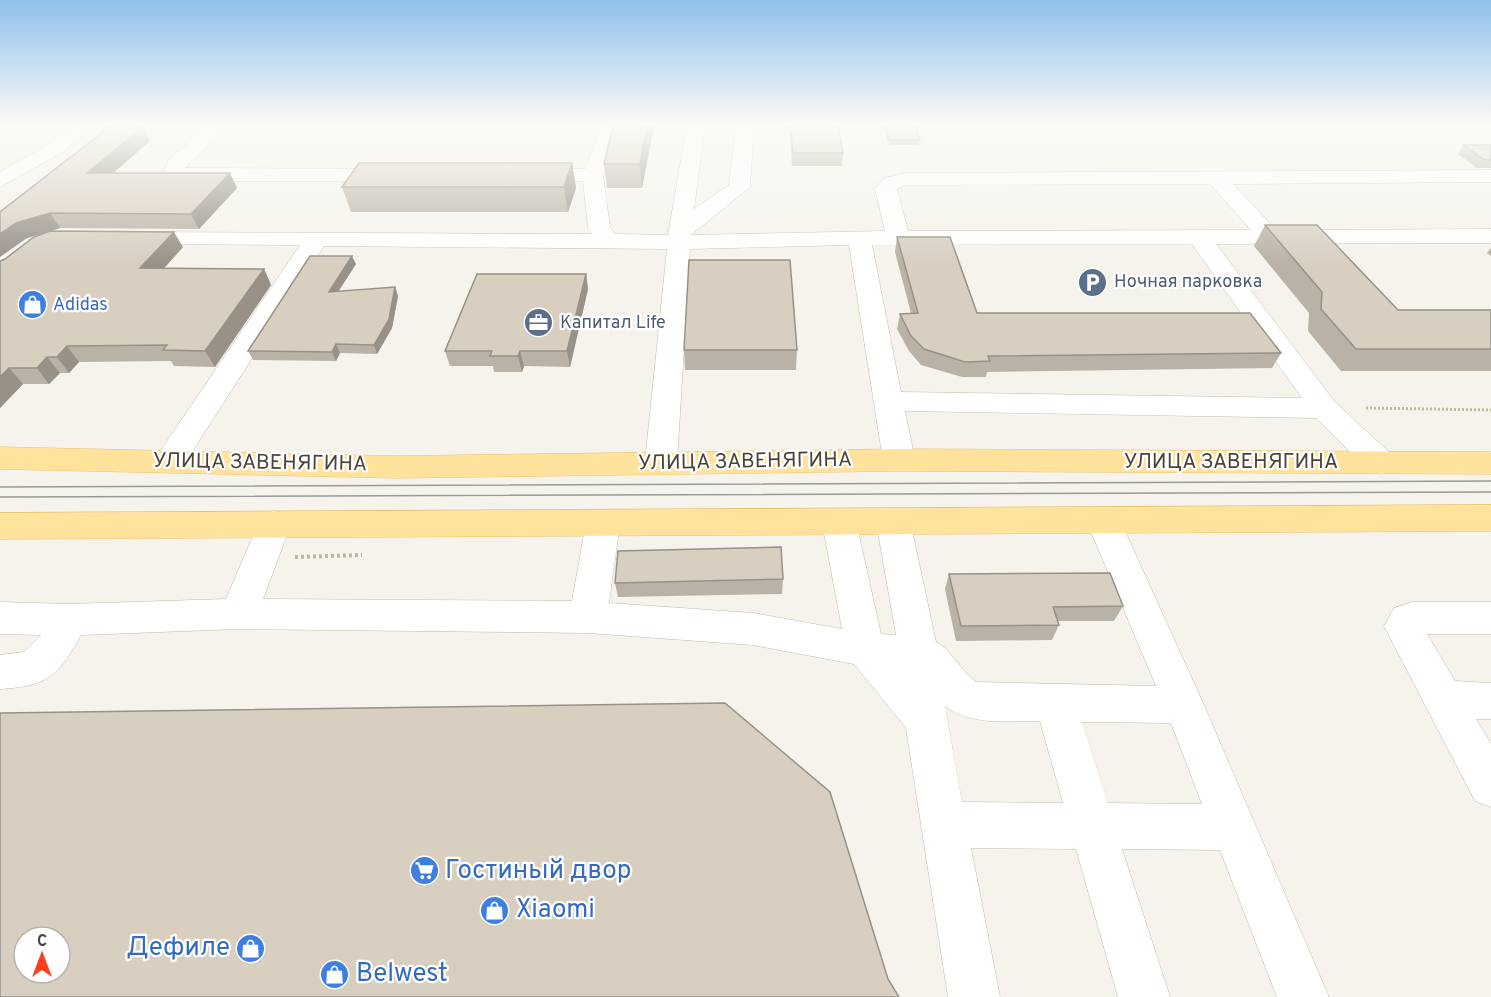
<svg xmlns="http://www.w3.org/2000/svg" width="1491" height="997" font-family="Overpass,sans-serif">
<rect width="100%" height="100%" fill="#f6f3ec"/>
<g fill="none" stroke-linecap="round" stroke-linejoin="round">
<defs>
<g id="minor">
<polygon points="74,125 95,125 63,152 0,187 0,172 49,144"/>
<polygon points="207,125 227,125 185,168 395,169 402,171 405,175 402,179 395,181 186,181 167,176 164,172 168,161"/>
<path d="M602,125H620L603,175L610,227L615,234L668,235L687,125H705L694,209L729,185L736,125H754L750,187L691,235L885,231L875,189L884,178L906,173L1491,170V182L1233,184L1276,230L1491,229V243L1216,244L1334,401L1392,455L1397,463L1392,471L1381,474L1370,471L1316,418L905,411L915,460L910,468L899,471L888,468L883,460L849,245L690,249L677,462L672,470L661,473L650,470L645,462L667,249L324,246L181,469L170,472L159,469L154,461L159,453L300,245L134,244L126,242L122,237L126,232L592,234L588,227L583,181H528L521,179L518,175L521,171L528,169H585ZM1210,184L1251,230L908,231L897,189L906,185ZM1192,244L1302,398L901,392L872,245Z"/>
<path d="M1103,507L1115,511L1120,520L1204,705L1329,997H1277L1220,850L1122,849L1170,997H1118L1076,849L971,848L1000,997H948L906,728L854,664L753,645L588,633L238,629L81,635C58,676 49,686 0,689V655L24,652L41,635L0,634V602L70,604L226,599L262,515L274,511L286,515L291,524L263,599L572,601L586,523L591,514L603,510L615,514L620,523L609,603L753,613L842,629L822,522L827,513L839,509L851,513L856,522L881,634L896,635L876,521L881,512L893,508L905,512L910,521L936,642C948,647 962,672 976,682L1156,686L1086,520L1091,511ZM945,706C971,726 1009,721 1040,721L1063,803L962,802ZM1082,722L1171,723L1202,804L1108,803Z"/>
<polygon points="1412,602 1491,602 1491,634 1427,634 1455,681 1491,683 1491,719 1476,719 1491,744 1491,807 1475,801 1384,626 1394,608"/>
</g>
<g id="major">
<polygon points="0,447 397,456 899,449 1491,452 1491,474 899,471 397,478 0,469"/>
<polygon points="1491,505 1491,531 0,539 0,513"/>
</g>
</defs>
<use href="#minor" stroke="#c2bbae" stroke-width="1"/>
<use href="#major" stroke="#e6c16a" stroke-width="1"/>
<polyline stroke="#c4b79f" stroke-width="3" stroke-dasharray="2 2" stroke-linecap="butt" points="1366,408 1491,410"/>
<polyline stroke="#c4b79f" stroke-width="4" stroke-dasharray="3 3" stroke-linecap="butt" points="295,557 362,555"/>
<use href="#minor" fill="#fff" fill-rule="evenodd"/>
<use href="#major" fill="#ffe39c" fill-rule="evenodd"/>
<g stroke="#9a9a9a" stroke-width="1.5">
<polyline points="0,487 1491,481"/>
<polyline points="0,497 1491,492"/>
</g>
</g>
<g fill="#bab2a6">
<polygon points="613,125 654,125 642,188 607,188 604,164"/>
<polygon points="789,125 838,125 843,153 842,166 792,166"/>
<polygon points="883,125 915,125 920,140 919,145 889,145"/>
<polygon points="150,141 113,173 230,173 237,188 199,229 60,228 27,238 1,212"/>
<polygon points="1464,145 1491,145 1491,168 1477,168 1458,154"/>
<polygon points="572,163 576,188 568,212 351,212 342,187"/>
<polygon points="1265,225 1398,310 1491,310 1491,371 1341,371 1308,331 1309,313 1254,246"/>
<polygon points="897,237 977,313 1281,353 1272,368 987,372 986,377 962,377 921,365 909,351 897,329 900,314 911,313 895,252"/>
<polygon points="183,247 164,268 264,269 271,285 215,367 174,366 171,361 79,362 69,373 60,373 49,384 23,384 0,408 0,261"/>
<polygon points="1491,248 1491,256 1487,253"/>
<polygon points="356,264 338,292 395,287 398,296 392,328 377,354 340,353 336,361 253,360 248,351"/>
<polygon points="586,274 588,289 570,367 524,366 522,372 494,372 493,366 450,366 445,351"/>
<polygon points="684,350 797,350 796,370 685,370"/>
<polygon points="949,574 1123,606 1114,621 1058,621 1059,625 1052,640 956,641 945,589"/>
<polygon points="783,579 782,594 618,597 615,583"/>
</g>
<g fill="#979187">
<polygon points="647,125 654,125 642,188 640,164"/>
<polygon points="143,127 150,141 96,188 87,173"/>
<polygon points="572,163 576,188 568,212 564,187"/>
<polygon points="230,173 237,188 199,229 191,214"/>
<polygon points="50,213 60,228 27,238 0,257 0,234 16,223"/>
<polygon points="174,232 183,247 150,284 140,268"/>
<polygon points="352,256 356,264 332,301 329,292"/>
<polygon points="264,269 271,285 215,367 205,351"/>
<polygon points="586,274 588,289 570,367 567,351"/>
<polygon points="395,287 398,296 392,328 377,354 374,345"/>
<polygon points="336,344 340,353 336,361 332,352"/>
<polygon points="67,346 79,362 69,373 57,357"/>
<polygon points="520,351 524,366 522,372 518,356"/>
<polygon points="47,357 60,373 49,384 37,368"/>
<polygon points="9,368 23,384 0,408 0,377"/>
</g>
<g fill="#d8cfc1" stroke="#979187" stroke-width="1.5" fill-rule="evenodd">
<polygon points="112,125 141,125 143,127 87,173 230,173 191,214 50,213 16,223 0,234 0,212"/>
<polygon points="613,125 647,125 640,164 604,164"/>
<polygon points="790,125 838,125 843,153 793,153"/>
<polygon points="885,125 915,125 920,140 889,140"/>
<polygon points="1464,145 1491,145 1491,160 1483,159"/>
<polygon points="359,163 572,163 564,187 342,187"/>
<polygon points="1265,225 1317,225 1398,310 1491,310 1491,349 1356,349 1321,309 1322,292"/>
<polygon points="50,231 174,232 140,268 264,269 205,351 163,350 167,345 67,346 57,357 47,357 37,368 9,368 0,377 0,261 5,259 34,237"/>
<polygon points="897,237 950,237 977,313 1250,313 1281,353 988,356 990,361 965,362 924,349 911,336 900,314 918,313"/>
<polygon points="310,256 352,256 329,292 395,287 389,319 374,345 336,344 332,352 248,351"/>
<polygon points="689,260 790,260 797,350 684,350"/>
<polygon points="477,274 586,274 567,351 520,351 518,356 490,356 492,351 445,351"/>
<polygon points="781,547 783,579 615,583 618,551"/>
<polygon points="1110,573 1123,606 1053,607 1059,625 961,626 949,574"/>
<path d="M725,703L830,792L888,979L899,997H0V713ZM24,937H60V973H24Z"/>
</g>
<linearGradient id="sky" x2="0" y2="1"><stop stop-color="#8fc1ec"/><stop offset="0.47" stop-color="#fbfaf6"/><stop offset="1" stop-color="#fbfaf6" stop-opacity="0"/></linearGradient>
<rect width="1491" height="264" fill="url(#sky)"/>
<defs>
<symbol id="parking-disc" viewBox="-11 -11 22 22"><circle r="9.5" fill="#5c6f8a" stroke="#fff"/><path d="M-3.5-5.5H1a3.5 3.5 0 0 1 0 7H-1V5.5H-3.5ZM-1-3.4V-.6H.8a1.4 1.4 0 0 0 0-2.8Z" fill="#fff"/></symbol>
<symbol id="shop-disc" viewBox="-11 -11 22 22"><circle r="9.5" fill="#3f7fe0" stroke="#fff"/><path d="M-5-2.5h2.3a2.7 3.5 0 0 1 5.4 0H5L5.5 6h-11ZM-1.5-2.5h3a1.5 2.3 0 0 0-3 0Z" fill="#fff"/></symbol>
<symbol id="office-disc" viewBox="-11 -11 22 22"><circle r="9.5" fill="#5c6f8a" stroke="#fff"/><path d="M-6-3h4V-5.5h4V-3h4V5H-6ZM-1-4.5V-3h2v-1.5ZM-6 0V1H6V0Z" fill="#fff"/></symbol>
<symbol id="supermarket-disc" viewBox="-11 -11 22 22"><circle r="9.5" fill="#3f7fe0" stroke="#fff"/><path d="M-6-5.5h2.5l.6 2H6L4.5 2H-2.5L-4.4-4H-6ZM-1.5 3.2a1.3 1.3 0 1 0 .1 0ZM3 3.2a1.3 1.3 0 1 0 .1 0Z" fill="#fff"/></symbol>
</defs>
<g fill-rule="evenodd">
<use href="#parking-disc" x="1076" y="266" width="33" height="33"/>
<use href="#shop-disc" x="16" y="288" width="33" height="33"/>
<use href="#office-disc" x="522" y="306" width="33" height="33"/>
<use href="#supermarket-disc" x="408" y="854" width="33" height="33"/>
<use href="#shop-disc" x="478" y="894" width="33" height="33"/>
<use href="#shop-disc" x="234" y="932" width="33" height="33"/>
<use href="#shop-disc" x="318" y="958" width="33" height="33"/>
</g>
<g text-anchor="middle" dominant-baseline="central" stroke-width="4.5" stroke-linejoin="round" paint-order="stroke">
<g font-size="18" fill="#4e5e75" stroke="#fff" text-anchor="start">
<text x="1114" y="282">Ночная парковка</text>
<text x="560" y="323">Капитал Life</text>
</g>
<g font-size="18" fill="#366cbe" stroke="#fff" text-anchor="start">
<text x="53" y="305">Adidas</text>
</g>
<g font-size="21" fill="#4b4439" stroke="#fff">
<text transform="translate(745 462) rotate(-1)">УЛИЦА ЗАВЕНЯГИНА</text>
<text x="1231" y="462">УЛИЦА ЗАВЕНЯГИНА</text>
<text transform="translate(260 463) rotate(1)">УЛИЦА ЗАВЕНЯГИНА</text>
</g>
<g font-size="26" fill="#366cbe" stroke="#fff" text-anchor="start">
<text x="445" y="871">Гостиный двор</text>
<text x="516" y="910">Xiaomi</text>
<text x="230" y="948" text-anchor="end">Дефиле</text>
<text x="356" y="974">Belwest</text>
</g>
</g>
<g transform="translate(42 955)"><circle r="28" fill="#ffffff" stroke="#b7b4b0" stroke-width="1.5"/>
<path d="M0-4.5L10 22L0 15L-10 22Z" fill="#fc3f1d"/>
<text y="-9" font-size="16" font-weight="bold" text-anchor="middle" fill="#4b4439">С</text>
</g>
</svg>
